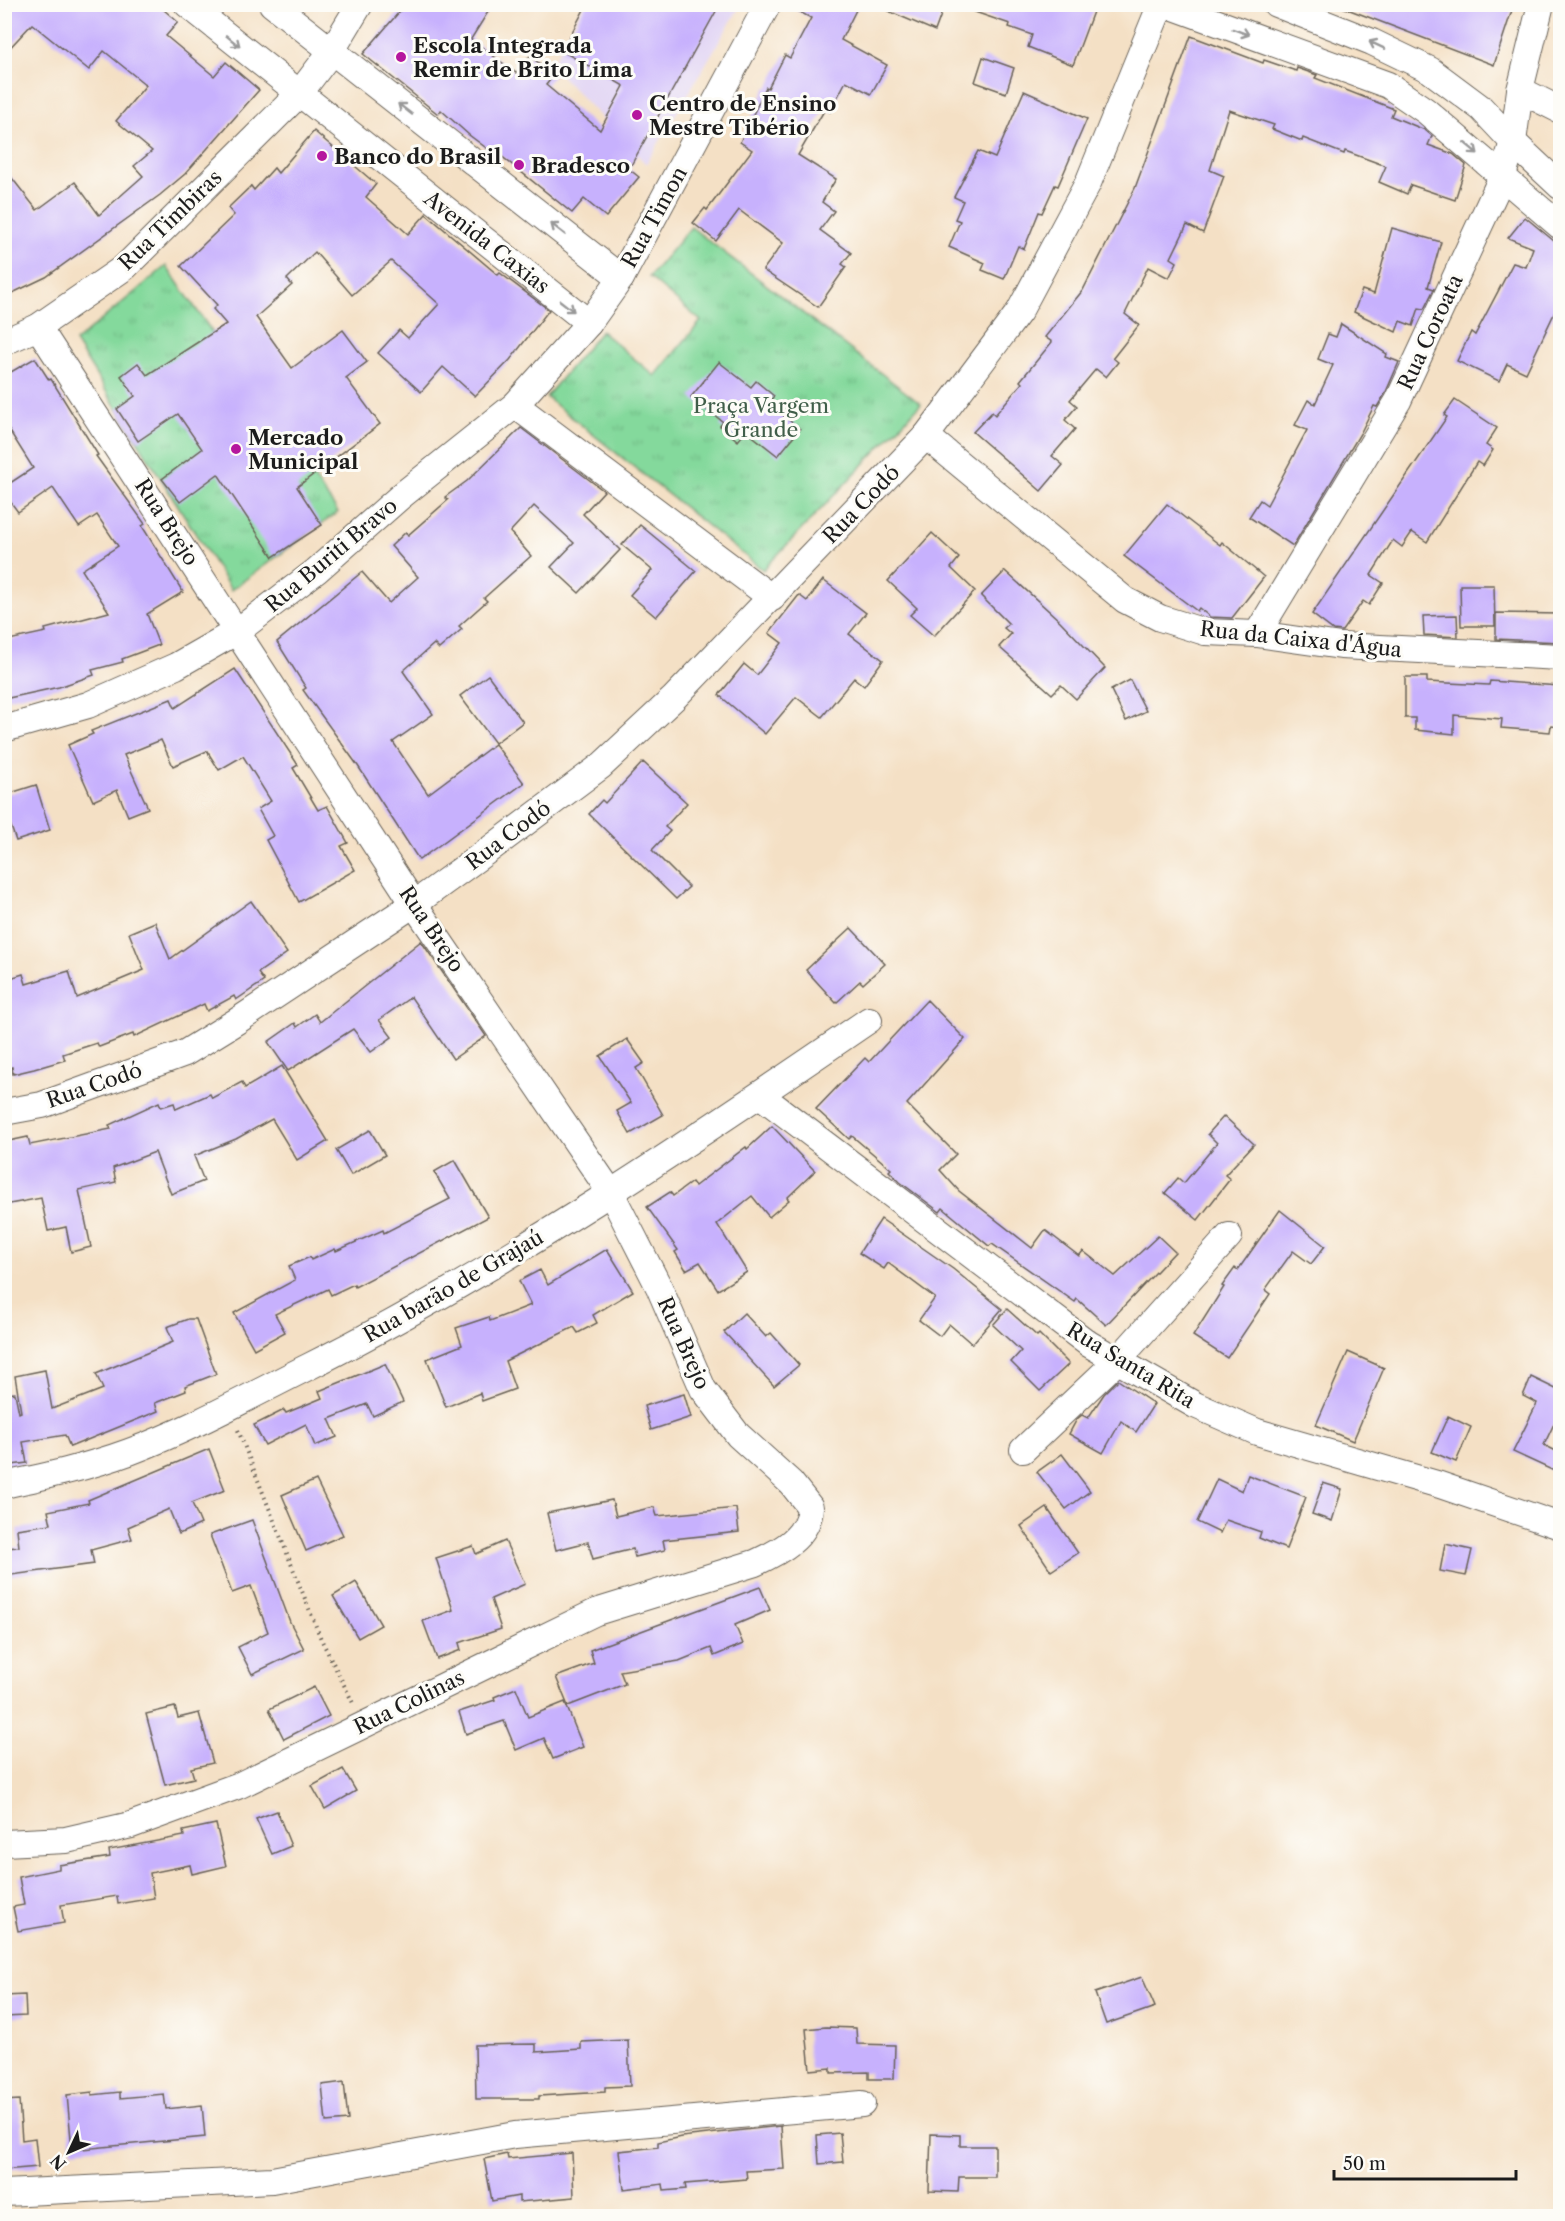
<svg xmlns="http://www.w3.org/2000/svg" width="1565" height="2221" font-family="'Libre Caslon Text',serif">
<defs>
<pattern id="grass-tufts" width="24" height="20" patternUnits="userSpaceOnUse" patternTransform="scale(1.5)"><rect width="24" height="20" fill="#84d99c"/><path d="M3 7l-1-3M5 7V3M7 7l1-3M15 17l-1-3M17 17v-4M19 17l1-3" fill="none" stroke="#71ba86"/></pattern>
</defs>
<rect width="100%" height="100%" fill="#fdfcf7"/>
<filter id="ink" filterUnits="userSpaceOnUse"><feTurbulence type="fractalNoise" baseFrequency=".0167" numOctaves="2"/><feDisplacementMap in="SourceGraphic" scale="12" xChannelSelector="R" yChannelSelector="G"/><feConvolveMatrix kernelMatrix="1 2 1 2 8 2 1 2 1" color-interpolation-filters="sRGB"/></filter>
<filter id="wash" filterUnits="userSpaceOnUse"><feTurbulence type="fractalNoise" baseFrequency=".008" numOctaves="4" result="noise"/><feDisplacementMap in="SourceGraphic" scale="24" xChannelSelector="R" yChannelSelector="G"/><feGaussianBlur stdDeviation="1.35" result="paint"/><feColorMatrix in="noise" values="0 0 0 0 0 0 0 0 0 0 0 0 0 0 0 0 0 1.4 0 .05"/><feComposite in="paint" operator="in"/></filter>
<g filter="url(#wash)">
<rect width="100%" height="100%" fill="#f4e0c5"/>
<polygon fill="#e1d4f4" points="584,5 741,5 646,164 551,65"/>
<g fill="url(#grass-tufts)" stroke="#507a5c" stroke-width="1.5">
<polygon points="691,227 921,404 763,570 546,397 601,331 655,376 701,321 649,277"/>
<polygon points="166,266 338,512 231,590 75,342"/>
</g>
<g id="blocks">
<g fill="#c7b1fd">
<polygon points="4,4 157,4 178,22 166,36 214,76 226,62 259,90 185,174 160,195 46,277 4,297 4,168 37,210 75,182 99,215 143,176 134,166 152,151 116,121 146,85 104,51 89,70 32,24 4,54"/>
<polygon points="406,4 493,4 471,39 516,73 530,56 554,75 546,85 600,130 624,86 562,51 587,4 720,4 629,169 639,177 606,217 584,199 572,213 495,151 493,153 469,135 441,110 438,114 363,54"/>
<polygon points="785,4 859,4 841,40 887,65 871,94 846,81 830,112 825,109 798,155 836,179 822,202 834,211 820,230 851,253 842,264 846,267 818,307 763,270 783,243 739,210 716,241 693,223 705,208 707,210 752,150 740,142 766,87 768,88 785,55 790,58 811,18"/>
<polygon points="872,4 945,4 935,31"/>
<polygon points="964,4 1081,4 1094,9 1073,65 1028,47 1032,35 1009,27 1010,24 963,8"/>
<polygon points="1343,4 1514,4 1494,65 1342,7"/>
<polygon points="1191,36 1263,63 1264,60 1296,71 1297,68 1317,75 1315,78 1394,109 1391,116 1425,130 1432,136 1428,145 1453,154 1466,165 1455,200 1411,185 1407,194 1379,182 1386,166 1345,151 1344,154 1303,138 1302,141 1272,129 1274,125 1229,110 1210,170 1224,176 1203,233 1187,225 1171,258 1177,262 1169,278 1148,267 1125,314 1139,325 1113,358 1118,362 1106,377 1096,369 1070,400 1077,406 1065,420 1075,429 1052,456 1063,465 1041,491 973,432 992,412 995,415 1022,383 1020,381 1052,342 1045,337 1083,290 1135,188"/>
<polygon points="983,57 1014,68 1006,93 975,82"/>
<polygon points="1024,91 1087,119 1058,186 1055,185 1042,213 1039,212 1024,249 1018,246 1004,279 982,270 985,263 949,247 960,221 955,219 963,201 954,197 978,151 995,158"/>
<polygon points="314,131 376,184 366,197 408,234 426,214 498,275 500,273 549,310 510,360 475,396 443,367 421,392 378,353 399,330 408,338 439,304 391,261 352,295 315,252 287,279 292,285 256,317 292,368 343,330 367,362 346,378 380,424 297,487 322,525 273,557 218,474 180,502 162,479 202,449 178,414 138,441 117,409 135,396 121,376 138,363 147,375 226,324 213,309 217,305 181,266 234,215 228,208 251,186 254,190 274,168 278,173"/>
<polygon points="1525,217 1560,246 1560,301 1526,373 1507,364 1499,381 1457,361 1471,332 1475,335 1513,263 1526,267 1533,248 1508,238"/>
<polygon points="1392,228 1441,242 1428,287 1434,289 1424,309 1419,308 1413,326 1400,321 1396,332 1354,312 1362,290 1374,294"/>
<polygon points="1341,324 1387,354 1386,357 1399,362 1385,394 1377,407 1374,406 1361,432 1293,546 1249,517 1260,500 1267,505 1307,430 1295,425 1308,400 1315,404 1333,365 1318,359 1328,334 1336,337"/>
<polygon points="35,358 49,380 51,379 98,455 96,456 145,524 142,526 183,592 147,614 159,645 122,659 123,662 92,670 94,675 59,687 4,699 4,641 46,632 45,629 109,612 82,570 118,546 97,515 79,527 53,488 18,512 4,493 4,487 33,468 4,422 4,376"/>
<polygon points="719,362 751,387 756,381 774,396 768,403 800,429 778,456 746,431 738,441 720,426 723,422 691,397"/>
<polygon points="1455,400 1497,428 1486,445 1493,450 1483,466 1477,462 1427,542 1412,532 1402,547 1393,540 1371,575 1383,583 1369,605 1363,601 1342,631 1333,630 1312,614 1447,417 1444,415"/>
<polygon points="521,428 604,491 583,514 620,550 579,593 551,567 574,543 534,506 510,532 531,556 484,598 487,601 459,626 462,629 439,649 434,644 403,671 433,714 393,742 428,794 495,744 524,783 419,860 358,766 303,690 306,688 277,642 362,572 389,603 418,577 391,546 406,532 408,535 448,500 445,497 467,481"/>
<polygon points="1167,504 1220,545 1222,542 1264,577 1232,618 1210,617 1199,608 1197,611 1124,556"/>
<polygon points="640,525 696,571 656,617 630,595 652,570 622,545"/>
<polygon points="932,533 959,558 951,568 975,591 934,636 910,615 917,608 888,581"/>
<polygon points="1005,571 1060,621 1105,668 1076,699 1061,685 1052,694 999,647 1011,634 1004,628 1009,624 981,596"/>
<polygon points="823,580 866,613 849,634 883,660 864,686 854,678 822,717 796,697 765,734 719,695 744,664 757,675 782,643 769,633 799,595 807,601"/>
<polygon points="1460,585 1494,585 1495,626 1461,626"/>
<polygon points="1496,613 1560,614 1560,642 1496,639"/>
<polygon points="1457,615 1458,637 1424,635 1423,616"/>
<polygon points="235,669 298,765 293,768 318,810 327,806 348,843 341,846 355,870 299,902 266,840 273,836 258,809 271,801 243,756 219,770 207,751 173,766 161,740 124,755 148,808 128,816 117,790 93,801 68,745 93,734 91,731 171,699 175,708"/>
<polygon points="488,675 523,722 495,743 460,696"/>
<polygon points="1405,677 1427,677 1427,682 1489,685 1490,681 1560,686 1560,727 1551,726 1550,732 1501,728 1502,719 1454,715 1454,734 1415,730 1415,718 1405,718"/>
<polygon points="1130,680 1146,711 1126,721 1111,690"/>
<polygon points="643,762 687,803 665,827 670,831 652,850 689,887 676,899 589,814 602,800 605,803"/>
<polygon points="36,785 50,830 16,841 4,806 4,795"/>
<polygon points="251,901 287,953 258,973 264,981 236,1000 234,996 207,1011 204,1004 134,1037 133,1034 99,1047 97,1043 63,1054 65,1060 34,1069 13,1074 12,1067 4,1069 4,980 23,974 26,984 69,971 77,998 144,970 129,933 155,922 170,959"/>
<polygon points="851,928 885,964 863,984 860,981 836,1003 806,970"/>
<polygon points="421,941 486,1036 453,1059 411,997 379,1020 392,1037 371,1052 353,1029 288,1071 268,1042 295,1023 297,1027 315,1014 320,1022"/>
<polygon points="927,1000 965,1039 907,1104 956,1154 940,1170 959,1191 1032,1248 1045,1230 1079,1256 1083,1251 1115,1276 1158,1236 1175,1252 1106,1325 1077,1299 1075,1302 992,1244 989,1246 943,1208 940,1212 900,1182 889,1171 891,1169 852,1136 849,1139 816,1109 865,1058 869,1062"/>
<polygon points="627,1039 644,1063 636,1068 663,1115 630,1134 617,1111 631,1103 600,1056"/>
<polygon points="282,1066 328,1141 297,1160 272,1119 236,1139 194,1156 204,1181 171,1194 155,1152 113,1168 116,1182 79,1190 91,1247 71,1252 66,1227 48,1231 41,1198 4,1205 4,1142 28,1137 30,1145 111,1129 109,1125 159,1102 161,1107 174,1103 176,1109 210,1094 212,1098 242,1082 245,1088"/>
<polygon points="1224,1116 1254,1144 1225,1175 1230,1179 1198,1220 1165,1193 1178,1178 1184,1183 1217,1143 1208,1134"/>
<polygon points="772,1126 815,1171 787,1198 789,1200 769,1217 752,1196 717,1224 747,1272 718,1290 700,1262 686,1270 675,1252 678,1250 647,1207 670,1192 673,1196 692,1182 695,1186 746,1147 747,1149"/>
<polygon points="370,1130 385,1155 351,1175 336,1150"/>
<polygon points="455,1160 488,1217 355,1287 354,1284 331,1295 328,1289 275,1314 285,1332 254,1349 234,1313 295,1280 289,1266 310,1257 311,1260 335,1249 336,1251 383,1230 384,1233 450,1199 434,1172"/>
<polygon points="1280,1210 1325,1246 1311,1264 1293,1251 1265,1290 1270,1294 1227,1358 1193,1336 1224,1287 1222,1286 1235,1268 1238,1270"/>
<polygon points="881,1219 953,1269 1002,1309 972,1344 949,1324 940,1336 919,1320 935,1298 888,1263 884,1269 859,1253"/>
<polygon points="607,1249 633,1291 593,1315 597,1323 578,1333 574,1327 505,1361 515,1389 482,1401 480,1393 446,1407 427,1359 462,1345 456,1328 489,1317 490,1321 531,1305 519,1281 540,1270 548,1285"/>
<polygon points="1007,1309 1037,1336 1039,1334 1069,1364 1040,1391 1011,1362 1021,1351 993,1325"/>
<polygon points="744,1313 766,1337 771,1333 799,1365 774,1386 724,1332"/>
<polygon points="188,1319 196,1319 216,1374 185,1386 186,1391 155,1403 158,1411 70,1447 65,1435 23,1442 27,1463 4,1466 4,1394 15,1393 19,1413 21,1412 15,1376 45,1370 52,1409 103,1389 96,1374 173,1342 167,1327"/>
<polygon points="1348,1352 1384,1368 1353,1441 1316,1425"/>
<polygon points="385,1364 403,1402 373,1416 367,1404 329,1419 337,1437 315,1446 306,1424 265,1445 254,1425 284,1410 286,1413 322,1398 319,1391"/>
<polygon points="1531,1377 1560,1391 1560,1411 1544,1445 1560,1453 1554,1471 1513,1452 1537,1403 1523,1396"/>
<polygon points="1118,1380 1154,1404 1136,1432 1121,1421 1103,1453 1069,1434 1077,1419 1082,1415 1088,1418 1104,1394"/>
<polygon points="684,1394 691,1417 651,1430 644,1406"/>
<polygon points="1448,1416 1471,1427 1456,1462 1432,1452"/>
<polygon points="209,1449 225,1490 192,1503 201,1524 179,1534 169,1509 128,1527 132,1539 91,1550 94,1564 4,1576 4,1548 19,1547 17,1529 51,1524 48,1511 89,1503 88,1500"/>
<polygon points="1062,1454 1090,1491 1066,1509 1037,1472"/>
<polygon points="1248,1475 1306,1497 1286,1549 1259,1538 1261,1532 1226,1520 1220,1533 1197,1522 1217,1479 1242,1491"/>
<polygon points="316,1480 343,1535 306,1551 282,1495"/>
<polygon points="1323,1483 1342,1489 1332,1521 1312,1514"/>
<polygon points="612,1500 616,1516 654,1507 657,1516 736,1508 739,1532 663,1540 665,1550 635,1557 633,1549 593,1559 588,1542 556,1550 547,1513"/>
<polygon points="1047,1508 1078,1553 1051,1571 1021,1526"/>
<polygon points="252,1520 290,1622 304,1649 252,1674 238,1647 268,1632 251,1586 232,1593 210,1535"/>
<polygon points="505,1541 525,1584 491,1599 501,1629 459,1643 461,1650 437,1659 423,1621 453,1610 436,1558 473,1546 476,1554"/>
<polygon points="1445,1544 1472,1550 1466,1576 1440,1571"/>
<polygon points="356,1582 381,1625 358,1638 333,1596"/>
<polygon points="760,1587 770,1610 735,1625 743,1644 714,1656 711,1648 679,1661 620,1671 625,1684 568,1706 556,1677 594,1663 590,1650"/>
<polygon points="314,1687 329,1716 284,1739 269,1709"/>
<polygon points="516,1688 528,1717 565,1702 583,1747 553,1759 544,1738 516,1750 504,1721 466,1734 459,1712 495,1700 494,1697"/>
<polygon points="175,1707 178,1718 199,1713 213,1763 191,1768 194,1778 165,1785 146,1714"/>
<polygon points="343,1769 356,1791 325,1809 312,1786"/>
<polygon points="277,1811 291,1846 272,1854 256,1819"/>
<polygon points="216,1824 226,1866 192,1874 190,1865 150,1873 154,1898 118,1904 117,1896 61,1905 64,1923 18,1931 13,1907 24,1905 19,1877 59,1869 59,1865 110,1857 109,1850 184,1836 183,1831"/>
<polygon points="1142,1977 1155,2007 1106,2024 1095,1993"/>
<polygon points="25,1995 26,2016 4,2017 4,1996"/>
<polygon points="826,2027 856,2028 857,2044 895,2045 894,2079 869,2079 869,2072 831,2073 831,2068 810,2070 806,2029"/>
<polygon points="628,2040 630,2086 605,2087 605,2092 539,2096 539,2099 476,2099 475,2045 536,2044 536,2052 581,2049 581,2042"/>
<polygon points="344,2082 348,2120 326,2122 322,2085"/>
<polygon points="92,2092 92,2095 120,2092 120,2098 164,2094 166,2109 202,2105 205,2137 72,2150 67,2095"/>
<polygon points="19,2100 22,2140 35,2138 38,2167 4,2170 4,2101"/>
<polygon points="781,2126 784,2169 746,2171 747,2179 685,2184 686,2189 664,2191 663,2184 624,2189 619,2151 658,2147 658,2142 681,2137"/>
<polygon points="840,2133 843,2162 819,2164 817,2135"/>
<polygon points="931,2134 960,2135 960,2146 995,2146 995,2177 959,2177 958,2192 929,2191"/>
<polygon points="572,2153 574,2197 519,2202 519,2196 492,2201 484,2159 507,2154 508,2159"/>
</g>
</g>
</g>
<g filter="url(#ink)">
<use href="#blocks" fill-opacity="0" stroke="#686157" stroke-width="1.5"/>
<g fill="none" stroke-linecap="round" stroke-linejoin="round">
<defs>
<g id="minor">
<polyline points="187,4 589,323"/>
<polyline points="272,4 621,278"/>
<polyline points="1166,4 1388,85 1426,111 1560,226"/>
<polyline points="1276,4 1372,42 1430,70 1481,108 1513,142 1560,186"/>
<polyline points="1520,90 1560,110"/>
<polyline points="4,342 38,327 125,267 299,94 331,52 360,4"/>
<polyline points="515,405 772,598"/>
<polyline points="926,436 1125,600 1160,618 1205,632 1257,634 1341,646 1560,657"/>
<polyline points="1257,634 1398,401 1503,175 1513,142 1520,90 1541,4"/>
<polyline points="4,729 88,705 176,666 239,630 316,571 401,496 515,405 589,323 621,278 768,4"/>
<polyline points="760,1095 1089,1344 1195,1405 1257,1432 1440,1485 1560,1526"/>
<polyline points="4,1112 42,1105 185,1053 237,1021 414,904 490,849 601,766 674,698 926,436 1019,312 1088,183 1161,4"/>
<polyline points="1023,1450 1117,1361 1229,1236"/>
<path d="M4,1485C47,1476 88,1467 129,1452C191,1429 250,1396 308,1367C505,1268 688,1144 869,1020"/>
<path d="M4,1843L66,1840L131,1825L240,1785L596,1612L755,1563C779,1552 809,1537 810,1507L791,1483L738,1435L703,1389L659,1287L611,1193L414,904L38,327"/>
<polyline points="4,2193 272,2180 515,2135 862,2104"/>
</g>
</defs>
<use href="#minor" stroke="#686157" stroke-width="28"/>
<polyline stroke="#686157" stroke-width="4" stroke-dasharray="1.5 4.5" stroke-linecap="butt" points="238,1430 321,1639 354,1705"/>
<use href="#minor" stroke="#fff" stroke-width="26"/>
</g>
<defs><path id="oneway-shaft" d="M-6 0H5M1.5-3L5.5 0L1.5 3" fill="none" stroke-width="1.6" stroke-linecap="round" stroke-linejoin="round" transform="scale(1.5)"/></defs>
<g stroke="#999">
<use href="#oneway-shaft" transform="translate(1241 32) rotate(20)"/>
<use href="#oneway-shaft" transform="translate(233 41) rotate(39)"/>
<use href="#oneway-shaft" transform="translate(1377 45) rotate(-155)"/>
<use href="#oneway-shaft" transform="translate(405 109) rotate(-142)"/>
<use href="#oneway-shaft" transform="translate(1471 148) rotate(40)"/>
<use href="#oneway-shaft" transform="translate(558 229) rotate(-142)"/>
<use href="#oneway-shaft" transform="translate(567 306) rotate(38)"/>
</g>
</g>
<g fill="#b5179e" stroke="#fdfcf7" stroke-width="2">
<circle cx="401" cy="57" r="6"/>
<circle cx="637" cy="115" r="6"/>
<circle cx="322" cy="156" r="6"/>
<circle cx="519" cy="165" r="6"/>
<circle cx="236" cy="449" r="6"/>
</g>
<g text-anchor="middle" dominant-baseline="central" stroke-width="6" stroke-linejoin="round" paint-order="stroke">
<g font-size="21" font-weight="bold" fill="#1c1c1c" stroke="#fdfcf7" text-anchor="start">
<text x="413" y="45">Escola Integrada<tspan x="413" dy="24">Remir de Brito Lima</tspan></text>
<text x="649" y="103">Centro de Ensino<tspan x="649" dy="24">Mestre Tibério</tspan></text>
<text x="334" y="156">Banco do Brasil</text>
<text x="531" y="165">Bradesco</text>
<text x="248" y="437">Mercado<tspan x="248" dy="24">Municipal</tspan></text>
</g>
<g font-size="21" fill="#1c1c1c" stroke="#fdfcf7">
<text transform="translate(654 217) rotate(-61)">Rua Timon</text>
<text transform="translate(170 220) rotate(-44)">Rua Timbiras</text>
<text transform="translate(487 242) rotate(38)">Avenida Caxias</text>
<text transform="translate(1430 332) rotate(-65)">Rua Coroata</text>
<text transform="translate(861 504) rotate(-46)">Rua Codó</text>
<text transform="translate(167 522) rotate(57)">Rua Brejo</text>
<text transform="translate(331 555) rotate(-40)">Rua Buriti Bravo</text>
<text transform="translate(1301 639) rotate(6)">Rua da Caixa d'Água</text>
<text transform="translate(508 835) rotate(-37)">Rua Codó</text>
<text transform="translate(432 929) rotate(56)">Rua Brejo</text>
<text transform="translate(94 1085) rotate(-19)">Rua Codó</text>
<text transform="translate(453 1286) rotate(-30)">Rua barão de Grajaú</text>
<text transform="translate(684 1343) rotate(66)">Rua Brejo</text>
<text transform="translate(1131 1365) rotate(31)">Rua Santa Rita</text>
<text transform="translate(409 1702) rotate(-26)">Rua Colinas</text>
</g>
<g font-size="21" fill="#405e49" stroke="#fdfcf7">
<text x="761" y="405">Praça Vargem<tspan x="761" dy="24">Grande</tspan></text>
</g>
</g>
<rect width="1565" height="2221" fill="none" stroke="#fdfcf7" stroke-width="24"/>
<g transform="translate(69 2152) rotate(226)" stroke="#fdfcf7" stroke-width="4.5" paint-order="stroke">
<path d="M0-4.5L10 22L0 15L-10 22Z" fill="#1c1c1c"/>
<text y="-9" font-size="16" font-weight="bold" text-anchor="middle" fill="#1c1c1c">N</text>
</g>
<path d="M1334 2170v9h182v-9" fill="none" stroke="#1c1c1c" stroke-width="3"/>
<text x="1343" y="2170" font-size="18" fill="#1c1c1c" stroke="#fdfcf7" stroke-width="4.5" paint-order="stroke">50 m</text>
</svg>
